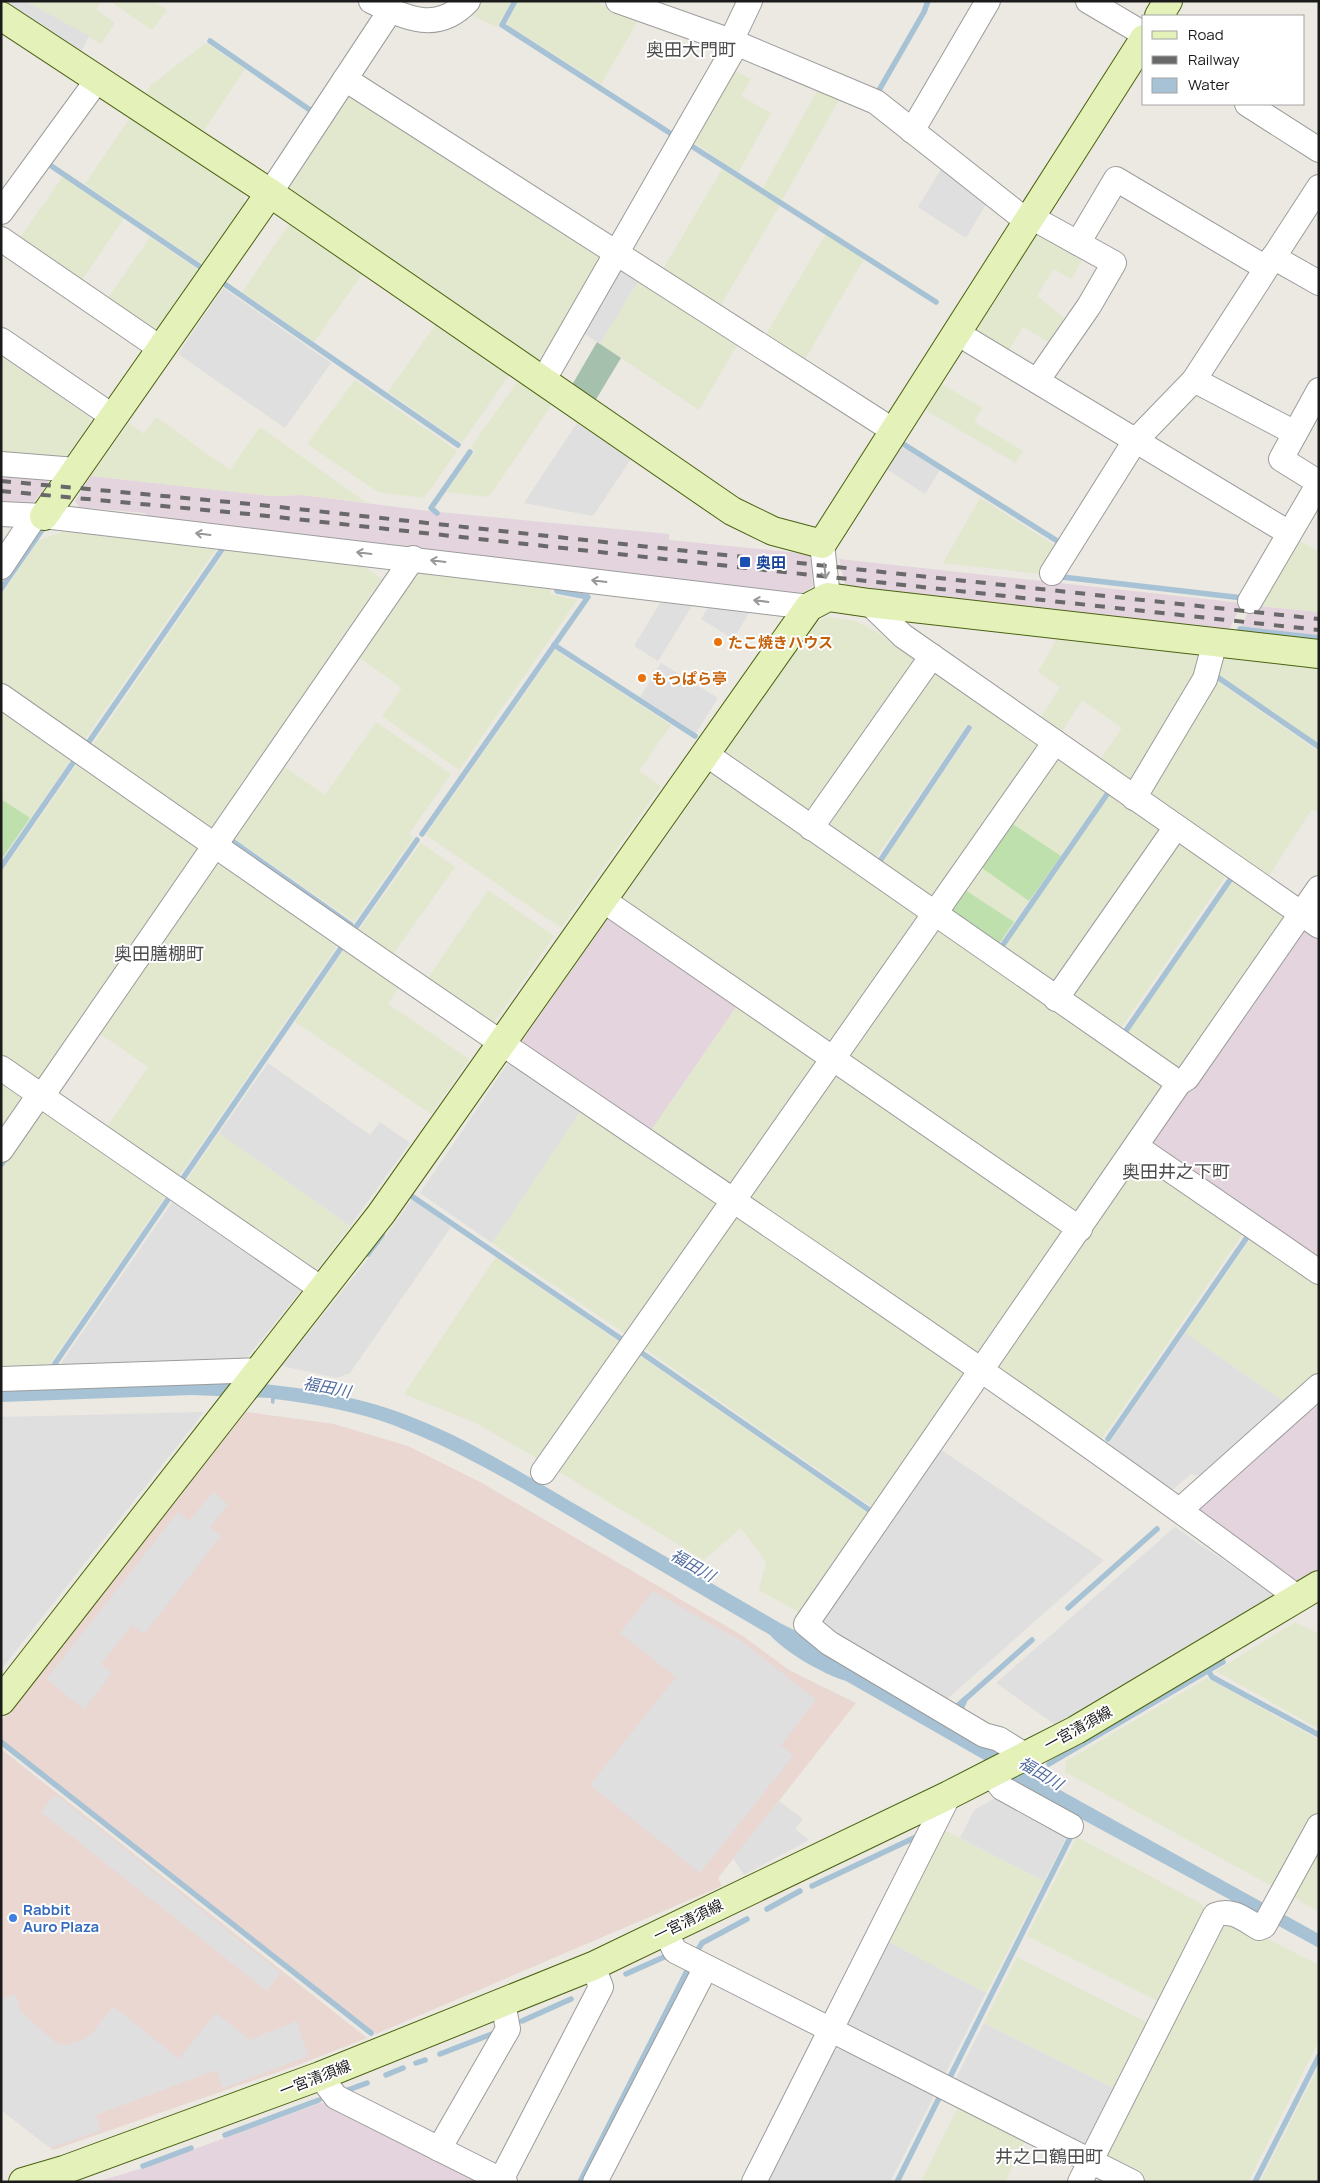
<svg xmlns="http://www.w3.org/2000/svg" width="1320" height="2183" font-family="Manrope,'Noto Sans JP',sans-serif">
<rect width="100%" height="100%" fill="#ebe9e1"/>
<g fill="#ead7d2">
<polygon points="246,1412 334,1424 408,1446 482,1483 743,1636 789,1670 856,1703 718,1878 722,1886 376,2034 1,1739 1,1721"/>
<polygon points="1,1749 367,2038 298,2065 53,2150 1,2110"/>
</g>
<g fill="#e3d4de">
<polygon points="1,468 53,475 30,508 1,506"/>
<polygon points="91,476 271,496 303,495 428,511 669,534 669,540 810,554 813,586 801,595 161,523 144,513 79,507 75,501"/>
<polygon points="839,559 1242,603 1229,630 846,588"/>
<polygon points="1252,605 1319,612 1319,637 1240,628"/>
<polygon points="613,911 741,1000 650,1132 520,1044"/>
<polygon points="1302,924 1319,936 1319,1262 1149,1144"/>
<polygon points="1319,1398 1319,1570 1299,1582 1193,1509"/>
<polygon points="320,2103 333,2104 485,2182 96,2182 140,2169"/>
</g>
<g fill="#e2e8ce">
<polygon points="25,1 101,1 96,9 115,23 101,44"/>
<polygon points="110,1 154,1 167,10 152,30"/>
<polygon points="476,1 511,1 497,27 465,12"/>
<polygon points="519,1 592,1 639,19 601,84 506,24"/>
<polygon points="206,43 245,69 203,132 146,93 151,85"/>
<polygon points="732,69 751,79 741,96 771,113 738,173 692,141"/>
<polygon points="821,84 843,93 782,200 763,188"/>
<polygon points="347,89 604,253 540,364 283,186"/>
<polygon points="130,118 243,190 245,208 205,266 85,184"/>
<polygon points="722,169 780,205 719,308 662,271"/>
<polygon points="63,176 124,218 78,286 16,244"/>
<polygon points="290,223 363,273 314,342 242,292"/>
<polygon points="1038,229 1085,253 1072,279 1054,269 1037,296 1072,324 1057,347 1023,327 1006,355 973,334"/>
<polygon points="826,234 864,259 803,362 765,336"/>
<polygon points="150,237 201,272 155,339 104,304"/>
<polygon points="640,278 739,342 699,410 600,344"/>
<polygon points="436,324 509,375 462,443 388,392"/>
<polygon points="1,356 88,416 91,423 62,462 1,457"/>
<polygon points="355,380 457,451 424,498 378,492 307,444"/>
<polygon points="518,381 552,404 489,497 446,492 475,451 471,447"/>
<polygon points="940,383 983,408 974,422 1023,451 1016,463 925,410"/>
<polygon points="156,417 230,470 260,427 367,503 303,495 271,496 91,476 129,423 144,434"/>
<polygon points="980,498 1056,546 1039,574 943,563"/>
<polygon points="73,528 219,545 82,743 1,687 1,596 38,541"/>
<polygon points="1293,537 1319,552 1319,612 1252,605"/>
<polygon points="229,546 354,560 382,579 209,832 90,749"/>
<polygon points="419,567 551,587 550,594 577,600 459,770 382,716 402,688 357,656"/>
<polygon points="828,617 856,621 875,631 920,662 813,814 726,751 816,622"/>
<polygon points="1058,637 1198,653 1195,681 1133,789 1097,765 1122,728 1082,700 1059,736 1038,722 1060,687 1038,672"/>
<polygon points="555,650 671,725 639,771 661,786 561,928 426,835"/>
<polygon points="1220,653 1319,664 1319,744 1215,673"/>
<polygon points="931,666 1043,746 936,900 882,863 973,729 967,725 875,859 822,822"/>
<polygon points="1214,679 1319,752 1319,813 1312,809 1265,882 1146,799"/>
<polygon points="1,703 75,754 1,860"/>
<polygon points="376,722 451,774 409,834 413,838 354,922 232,837 282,765 325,795"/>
<polygon points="1051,753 1106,790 999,944 945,906"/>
<polygon points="81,759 206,846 38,1088 1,1063 1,873"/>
<polygon points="715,768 926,914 833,1048 620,902"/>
<polygon points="1110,793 1166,832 1058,985 1003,947"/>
<polygon points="1176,839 1227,874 1121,1028 1066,991"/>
<polygon points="421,843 455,867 391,957 357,933"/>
<polygon points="215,855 342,939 175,1182 103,1133 148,1067 95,1030"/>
<polygon points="1234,879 1290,916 1183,1071 1127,1032"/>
<polygon points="488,890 554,936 491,1027 426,981"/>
<polygon points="933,921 1172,1085 1081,1218 840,1054"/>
<polygon points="348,944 403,981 388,1004 469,1059 431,1114 295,1022"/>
<polygon points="741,1000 825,1059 734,1190 650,1132"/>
<polygon points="832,1065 1072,1229 982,1361 742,1197"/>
<polygon points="1,1082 28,1101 1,1139"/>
<polygon points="582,1109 723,1204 630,1337 492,1243"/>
<polygon points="43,1111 166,1195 45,1371 1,1373 1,1171"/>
<polygon points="219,1133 350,1226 315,1272 182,1187"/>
<polygon points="1142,1156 1246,1229 1101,1440 997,1368"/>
<polygon points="732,1211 973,1374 878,1511 638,1344"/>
<polygon points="1254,1234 1319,1279 1319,1375 1286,1403 1185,1333"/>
<polygon points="496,1257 625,1346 543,1462 476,1423 404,1394"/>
<polygon points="633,1351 874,1517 802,1614 759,1590 766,1562 741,1528 704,1560 551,1467"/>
<polygon points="1295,1622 1319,1634 1319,1729 1216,1671"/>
<polygon points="1207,1678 1319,1740 1319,1814 1277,1889 1065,1772 1066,1761"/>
<polygon points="942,1829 1044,1881 986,1993 885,1940"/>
<polygon points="1319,1835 1319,1912 1287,1893"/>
<polygon points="1077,1837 1202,1904 1206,1914 1162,2003 1027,1936"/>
<polygon points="1224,1917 1319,1965 1319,2041 1248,2182 1145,2182 1101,2159"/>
<polygon points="1017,1957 1150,2024 1117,2090 984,2023"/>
<polygon points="1318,2068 1319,2182 1260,2182"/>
<polygon points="959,2105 1026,2139 1005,2182 921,2182"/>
</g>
<g fill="#bde0ac">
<polygon points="1,799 30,818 1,860"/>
<polygon points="1005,819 1061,856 1029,901 975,863"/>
<polygon points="959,886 1014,922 999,944 945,906"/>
</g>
<polygon fill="#a5c1ae" points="597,342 621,358 595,401 572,385"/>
<g fill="#dfdfdf">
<polygon points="7,1 25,1 89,36 79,56 7,7"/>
<polygon points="943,166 989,199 966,238 918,207"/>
<polygon points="622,265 640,278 600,344 582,332"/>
<polygon points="223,288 331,363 285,428 178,354"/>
<polygon points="577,423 631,459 593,516 524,503"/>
<polygon points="901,445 940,470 925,494 886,469"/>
<polygon points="660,603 693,604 658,661 634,646"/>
<polygon points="709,606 751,610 733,639 701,619"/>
<polygon points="661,663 718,698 696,733 640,697"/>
<polygon points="510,1060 582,1109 492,1243 420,1193"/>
<polygon points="268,1063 370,1135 380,1122 410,1143 350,1226 219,1133"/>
<polygon points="412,1199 451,1227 350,1373 337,1378 282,1366 373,1253"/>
<polygon points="173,1201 302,1289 245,1360 57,1369"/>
<polygon points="1185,1333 1286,1403 1203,1476 1191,1474 1170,1492 1106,1448"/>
<polygon points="204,1412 3,1667 1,1665 1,1417"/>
<polygon points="940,1449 1104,1560 945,1701 832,1635 818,1622"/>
<polygon points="213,1492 228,1504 210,1527 221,1536 144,1634 132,1625 101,1664 112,1673 84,1709 46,1679 178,1512 189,1521"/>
<polygon points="1175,1527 1274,1595 1060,1728 996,1683"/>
<polygon points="653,1591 743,1642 816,1700 781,1745 793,1756 700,1873 590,1785 676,1677 620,1633"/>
<polygon points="55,1794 281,1973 267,1991 41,1812"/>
<polygon points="1002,1794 1070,1830 1044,1881 960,1838 974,1810"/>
<polygon points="779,1801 803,1819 795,1829 809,1840 744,1875 733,1858"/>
<polygon points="885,1940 986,1993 943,2078 850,2031 846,2017"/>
<polygon points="15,1994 21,2012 56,2043 66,2045 83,2040 93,2032 113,2006 179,2059 216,2013 250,2040 296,2021 309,2056 223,2088 216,2070 96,2115 101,2130 51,2148 1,2110 1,1997 7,1998"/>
<polygon points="984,2023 1117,2090 1092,2141 1077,2146 953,2084"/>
<polygon points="843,2048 935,2094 890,2182 763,2182 828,2052"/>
</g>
<path fill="#a6c2d4" d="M214,1380C279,1384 354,1393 414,1418C468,1439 518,1471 568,1500C639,1541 709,1582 780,1623L796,1631L799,1626L939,1718L967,1694V1702L962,1713L1028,1772L1038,1778L1041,1773L1044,1775L1042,1780L1319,1934V1948L1021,1786L1012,1788L986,1761L846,1681C823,1674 786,1653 770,1635C710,1600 650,1565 591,1529C527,1491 462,1451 393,1425C355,1411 315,1404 275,1399L274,1404L271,1403V1398L192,1395L1,1402V1388Z"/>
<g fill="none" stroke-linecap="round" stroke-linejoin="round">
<g stroke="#a6c2d4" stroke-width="5.5">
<polyline points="515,1 502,25 673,135 670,140"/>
<polyline points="210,41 310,110"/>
<polyline points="878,92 924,12 928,1"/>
<polyline points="690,145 936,302"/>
<polyline points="47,163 202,268"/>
<polyline points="226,285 458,445"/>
<polyline points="905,445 1062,544 1061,546"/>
<polyline points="437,513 431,508 470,452"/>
<polyline points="1062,577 1243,598 1244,595"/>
<polyline points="1,589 42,530"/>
<polyline points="1240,629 1319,638"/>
<polyline points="554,645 695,736"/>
<polyline points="1213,674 1319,747"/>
<polyline points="86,746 223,548"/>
<polyline points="422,834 588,597 557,591"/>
<polyline points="228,838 351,925"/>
<polyline points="878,864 969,728"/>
<polyline points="1,867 77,757"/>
<polyline points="356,927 417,840"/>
<polyline points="1000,949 1110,790"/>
<polyline points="1123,1035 1232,877"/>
<polyline points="1,1165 8,1155"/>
<polyline points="179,1184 341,948"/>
<polyline points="410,1195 627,1343"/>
<polyline points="368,1254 382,1235"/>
<polyline points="636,1349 875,1514"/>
<polyline points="54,1365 171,1195"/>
<polyline points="1108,1439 1250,1233"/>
<polyline points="1068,1608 1157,1529"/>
<polyline points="1208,1670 1212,1677 1319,1735"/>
<polyline points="962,1702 1032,1640"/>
<polyline points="1,1742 371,2033"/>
<polyline points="1049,1764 1223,1662"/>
<polyline points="812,1886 916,1837"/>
<polyline points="767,1909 800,1891"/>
<polyline points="699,1948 702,1943 747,1919"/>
<polyline points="626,1974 664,1957"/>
<polyline points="522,2021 571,1999"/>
<polyline points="440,2054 492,2034"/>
<polyline points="416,2063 425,2060"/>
<polyline points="386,2075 403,2068"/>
<polyline points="950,2077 1071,1836"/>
<polyline points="345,2091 367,2083"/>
<polyline points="225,2135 319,2100"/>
<polyline points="143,2166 191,2148"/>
<polyline points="580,2182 687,1971"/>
<polyline points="897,2182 940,2096"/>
<polyline points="1255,2182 1319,2056"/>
</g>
<defs>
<g id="street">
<path d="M371,1C406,18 437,34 468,1"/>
<polyline points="618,1 731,41 876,102 1028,222"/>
<polyline points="1088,1 1144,34"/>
<polyline points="731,41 750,1"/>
<polyline points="345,79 894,431"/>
<polyline points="1247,104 1319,150"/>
<polyline points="912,131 988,1"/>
<polyline points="270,193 390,11"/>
<polyline points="1,212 98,79"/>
<polyline points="1031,217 1114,263 1089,306 1037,381"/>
<polyline points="1,239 160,348"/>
<polyline points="1078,243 1116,179 1266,268"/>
<polyline points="1273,257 1319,283"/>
<polyline points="957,333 1289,533"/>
<polyline points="1,340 112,416"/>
<polyline points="1194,380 1295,433"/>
<polyline points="543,381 737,43"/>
<polyline points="1,464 76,470"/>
<polyline points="1318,482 1281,459 1319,390"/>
<polyline points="1,514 44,516 809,607"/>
<polyline points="822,544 828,597"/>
<polyline points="1,567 35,516"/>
<polyline points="1052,573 1135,441 1194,380 1319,187"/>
<polyline points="1250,601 1319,483"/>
<polyline points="869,603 903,636 1319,926"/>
<path d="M1,696C168,813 335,930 503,1044C770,1226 1039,1404 1297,1597"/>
<polyline points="706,754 1179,1083"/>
<polyline points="1134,798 1205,679 1215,642"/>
<polyline points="811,828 932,656"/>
<polyline points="603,900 1080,1229"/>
<polyline points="1056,999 1176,827"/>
<polyline points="1,1068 323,1290"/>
<polyline points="42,1096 413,558"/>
<polyline points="1137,1147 1319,1272"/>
<polyline points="1,1150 39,1095"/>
<polyline points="1,1379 261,1370"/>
<polyline points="543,1472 1055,742"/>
<polyline points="1180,1510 1319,1386"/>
<polyline points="1026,1756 999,1739 984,1735 829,1643 806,1624 1179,1083 1187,1078 1319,888"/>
<polyline points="991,1774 1002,1788 1071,1826"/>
<polyline points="665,1931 675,1951 1132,2182"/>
<polyline points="320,2076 336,2097 505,2182"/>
<polyline points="439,2149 508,2029 503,2003"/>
<polyline points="501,2180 601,1987 593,1966"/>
<polyline points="595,2182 706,1967"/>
<polyline points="754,2182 949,1795"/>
<path d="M1080,2182L1215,1915C1232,1908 1245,1920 1259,1928L1264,1926L1319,1826"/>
</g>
<g id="secondary">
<polyline points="1,16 270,193 732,511 773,531 822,544 1144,39"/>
<polyline points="1159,16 1168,1"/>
<polyline points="44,516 270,193"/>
<polyline points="1,1701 381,1214 809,607 828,597 869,603 1319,654"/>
<polyline points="23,2182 64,2170 320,2076 593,1966 949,1795 1076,1730 1319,1585"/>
</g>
</defs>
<use href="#street" stroke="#9c9c9c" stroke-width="26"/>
<use href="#secondary" stroke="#4b6211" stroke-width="30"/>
<use href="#street" stroke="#fff" stroke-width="24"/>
<use href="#secondary" stroke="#e4f1b9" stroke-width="28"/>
<g stroke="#696969" stroke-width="4" stroke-dasharray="10 10" stroke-linecap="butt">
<polyline points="1,481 251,504 1319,619"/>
<polyline points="1,491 249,514 1319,630"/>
</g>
</g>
<defs><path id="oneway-shaft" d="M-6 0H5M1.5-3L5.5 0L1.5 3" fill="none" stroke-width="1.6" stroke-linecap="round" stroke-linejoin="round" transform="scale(1.25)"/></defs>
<g stroke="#989898">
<use href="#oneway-shaft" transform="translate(203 534) rotate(-173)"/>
<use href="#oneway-shaft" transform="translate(364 553) rotate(-173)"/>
<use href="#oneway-shaft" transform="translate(438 561) rotate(-173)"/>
<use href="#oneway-shaft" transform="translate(825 571) rotate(83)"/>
<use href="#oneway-shaft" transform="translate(599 581) rotate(-173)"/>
<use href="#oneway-shaft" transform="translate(761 601) rotate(-173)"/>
</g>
<rect fill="#1a4fb4" stroke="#fff" stroke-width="2" x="739" y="556" width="12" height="12" rx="2.5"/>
<g fill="#e8710a" stroke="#fff" stroke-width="2">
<circle cx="718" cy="642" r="5"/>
<circle cx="642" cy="678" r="5"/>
</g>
<circle fill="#3f7fe0" stroke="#fff" stroke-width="2" cx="13" cy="1918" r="5"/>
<g text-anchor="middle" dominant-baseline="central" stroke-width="4" stroke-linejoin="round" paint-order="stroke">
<g font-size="15" font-weight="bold" fill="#164399" stroke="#fff" text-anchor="start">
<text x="756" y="562">奥田</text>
</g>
<g font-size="15" font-weight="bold" fill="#c56008" stroke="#fff" text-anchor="start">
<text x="728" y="642">たこ焼きハウス</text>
<text x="652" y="678">もっぱら亭</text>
</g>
<g font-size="15" fill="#1b1b1b" stroke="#fff">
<text transform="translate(1078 1728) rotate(-29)">一宮清須線</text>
<text transform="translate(688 1920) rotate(-26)">一宮清須線</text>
<text transform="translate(315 2078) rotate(-21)">一宮清須線</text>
</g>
<g font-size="15" font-weight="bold" fill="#366cbe" stroke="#fff" text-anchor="start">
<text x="23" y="1909">Rabbit<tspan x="23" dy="17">Auro Plaza</tspan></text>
</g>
<g font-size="16" font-style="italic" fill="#536c9e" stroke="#fff">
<text transform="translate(327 1387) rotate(11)">福田川</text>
<text transform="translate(693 1565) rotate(30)">福田川</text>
<text transform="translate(1041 1773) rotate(31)">福田川</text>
</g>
<g font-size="18" fill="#4e4e4e" stroke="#fff">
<text x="691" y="49">奥田大門町</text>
<text x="159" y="953">奥田膳棚町</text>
<text x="1176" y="1171">奥田井之下町</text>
<text x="1049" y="2156">井之口鶴田町</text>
</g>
</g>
<rect width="1320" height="2183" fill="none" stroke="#1b1b1b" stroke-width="5"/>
<rect x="1142" y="15" width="162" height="90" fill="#ffffff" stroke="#a4a4a4"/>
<rect x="1152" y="31" width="25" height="8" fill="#e4f1b9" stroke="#a4a4a4"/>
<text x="1188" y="40" font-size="15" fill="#1b1b1b">Road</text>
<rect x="1152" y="56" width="25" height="8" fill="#696969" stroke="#a4a4a4"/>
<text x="1188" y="65" font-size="15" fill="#1b1b1b">Railway</text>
<rect x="1152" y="78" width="25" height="15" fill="#a6c2d4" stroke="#a4a4a4"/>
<text x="1188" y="90" font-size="15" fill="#1b1b1b">Water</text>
</svg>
